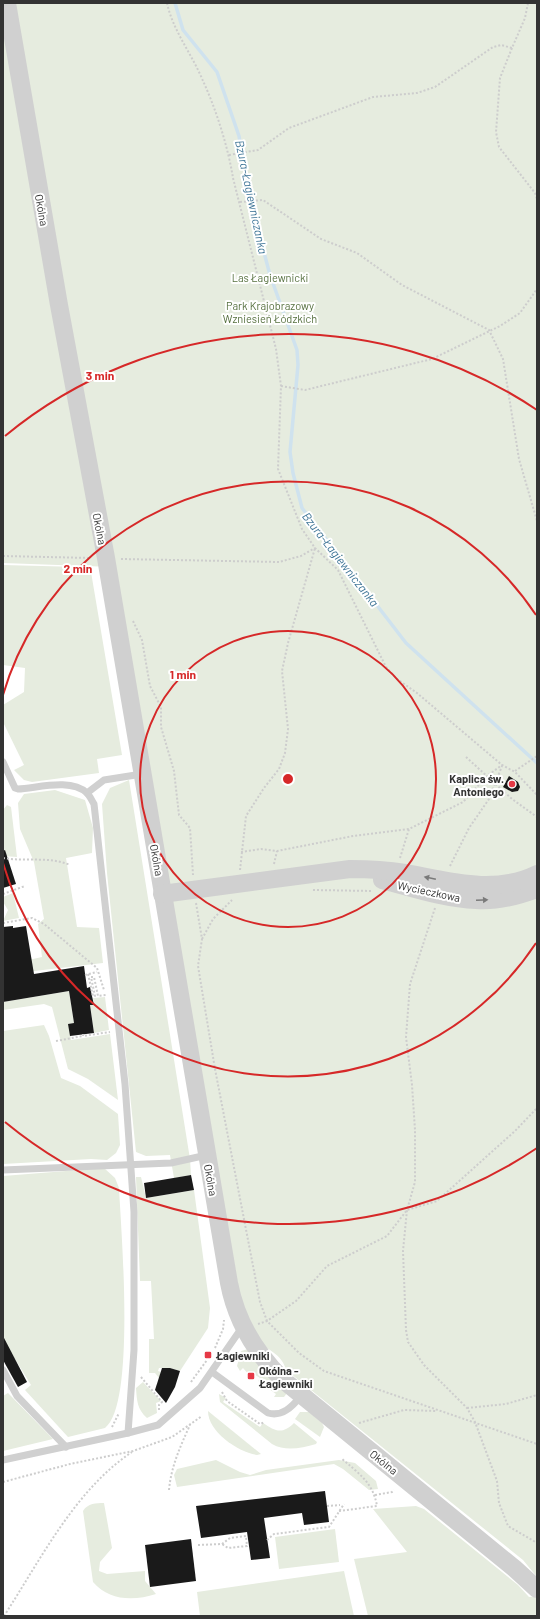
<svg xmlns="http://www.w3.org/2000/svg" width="540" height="1619" font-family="Barlow,sans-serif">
<rect width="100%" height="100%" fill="#fff"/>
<g fill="#e6ecdf">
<path d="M3,3H537V1577L523,1560L286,1370C282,1351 258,1347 249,1333C244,1326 243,1312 241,1303L113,567L3,563Z"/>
<polygon points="3,565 80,567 91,572 122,755 97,759 99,773 32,782 24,780 14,770 24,765 3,722 3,705 24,692 25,668 3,665"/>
<polygon points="129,780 190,1159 191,1175 174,1178 170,1155 146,1156 136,1152 107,873 102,804 110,788"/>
<polygon points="55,790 85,800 93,828 92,853 66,858 77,927 99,928 103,963 26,972 24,961 42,957 38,924 44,919 34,862 20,829 18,803 24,794"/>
<polygon points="7,805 11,807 17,857 3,856 3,810"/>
<polygon points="13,893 19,918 3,921 8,910 3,902 3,897"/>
<polygon points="69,991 74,1023 69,1024 71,1040 110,1034 118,1100 88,1079 68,1069 52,1007 44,1004 3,1010 3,1002"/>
<polygon points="105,997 109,1030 94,1033 90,1005 94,1004 93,998"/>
<polygon points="44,1025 49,1036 61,1078 80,1086 118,1114 120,1145 116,1153 107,1160 91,1159 3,1164 3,1031"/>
<path d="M104,1168L115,1178L119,1188C121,1229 136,1405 105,1428L68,1437L25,1390L31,1385L7,1346L3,1348V1176Z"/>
<polygon points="136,1177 141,1177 146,1198 194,1190 210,1308 208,1328 180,1371 170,1368 159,1368 158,1371 161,1372 159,1378 155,1373 149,1373 149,1339 154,1339 151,1281 140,1281"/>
<polygon points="248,1349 287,1393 284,1397 274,1397 276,1394 258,1381 260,1378 252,1373 250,1376 243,1368 240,1371 237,1366 241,1351"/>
<path d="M143,1382L161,1401L156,1403L157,1413L147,1418C137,1409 137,1401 136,1388Z"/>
<polygon points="8,1393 53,1439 3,1451 3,1396"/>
<path d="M219,1394L226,1398L223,1402L260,1427L263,1423C275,1431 282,1435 294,1423L317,1442L316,1444C301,1448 286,1452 272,1444L220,1402Z"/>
<path d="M208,1411L261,1454L257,1455C238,1452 208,1432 208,1411Z"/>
<polygon points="300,1412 309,1412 322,1423 324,1427 320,1437 295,1419"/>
<polygon points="216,1460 240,1472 250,1475 266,1470 339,1460 355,1463 376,1481 378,1489 369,1490 343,1469 334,1464 177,1487 174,1475 177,1469"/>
<path d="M104,1503L112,1548L100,1562L99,1571L107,1574L145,1571V1581L156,1594C134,1601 109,1601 93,1582L83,1511C88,1503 96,1503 104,1503Z"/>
<polygon points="416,1506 424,1509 518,1585 529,1597 537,1596 537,1616 368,1616 354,1559 407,1552 373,1509"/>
<polygon points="335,1529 339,1562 279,1569 275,1537"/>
<polygon points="344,1571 354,1616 200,1616 197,1592"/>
</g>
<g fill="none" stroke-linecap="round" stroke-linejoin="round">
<polyline stroke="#cfe2ee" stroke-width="3.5" points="175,3 183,30 217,72 239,136 250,200 270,275 297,350 298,365 290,452 293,473 302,508 406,643 537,763"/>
</g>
<g fill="#1a1a1a">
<polygon points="509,776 518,782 520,787 518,791 512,792 503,787"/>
<polygon points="5,850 16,884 3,888 3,851"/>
<polygon points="13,926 13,928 26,926 34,974 84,966 87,988 90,987 94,1005 90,1005 94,1033 70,1036 68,1024 74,1023 69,991 3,1002 3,927"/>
<polygon points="191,1175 194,1190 146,1198 144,1183"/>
<polygon points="3,1336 27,1382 18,1387 3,1360"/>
<polygon points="162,1368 170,1368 180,1371 175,1387 166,1403 155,1390"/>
<polygon points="325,1491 329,1522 304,1525 302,1513 264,1518 270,1558 251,1560 247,1532 201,1538 196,1506"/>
<polygon points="191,1539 196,1581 150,1587 145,1545"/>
</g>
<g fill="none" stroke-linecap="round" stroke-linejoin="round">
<g stroke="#cdcdcd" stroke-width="2" stroke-dasharray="2 2" stroke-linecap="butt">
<path d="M167,3C173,31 192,54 203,81C216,109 228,147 233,178L276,349L281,386L278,469L302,529L315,548L338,570L386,667L397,679L417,693L502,765L515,772L537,795"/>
<polyline points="512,48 500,78 496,132 499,147 535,193 537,199"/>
<polyline points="229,155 258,150 289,128 373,97 417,93 435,87 493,47 501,45 512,48 525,18 528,3"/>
<polyline points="240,202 263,200 321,239 357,253 402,285 489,330 503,359 519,459 537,521"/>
<polyline points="281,386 305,390 432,359 500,326 520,313 537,289"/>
<polyline points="3,556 91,558"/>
<polyline points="121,559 279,562 301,556 315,548"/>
<polyline points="133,621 142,640 150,686 161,707 161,727 174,771 179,815 190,828 193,875"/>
<polyline points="466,757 512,799 537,817"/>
<polyline points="515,771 537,756"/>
<polyline points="241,852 261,849 277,851 353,836 409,829 463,802 487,776 502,765"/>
<path d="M3,858C26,862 49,856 70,865"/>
<polyline points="400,858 409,829"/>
<polyline points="274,864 277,851"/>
<polyline points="450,866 469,828 489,799 502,766"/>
<polyline points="240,870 246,816 264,788 279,769 285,753 288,729 282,671 288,643 315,548"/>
<polyline points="313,890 373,891"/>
<polyline points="3,894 25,886"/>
<polyline points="196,903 202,939 198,966 215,1069 260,1302 267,1321 299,1353 324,1371 537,1444"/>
<polyline points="435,908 410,984 406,1037 412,1085 415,1130 415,1182 407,1210 403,1251 406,1330 408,1342 424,1365 467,1408 475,1422 497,1481 499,1503 508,1526 537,1543"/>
<polyline points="3,923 32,918 44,924 97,968 104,990"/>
<polyline points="202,939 213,919 232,900"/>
<polyline points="88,974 93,996 95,996 91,977 94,977 98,996 106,995"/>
<polyline points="85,975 97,972"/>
<polyline points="83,1034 83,1036 110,1032"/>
<polyline points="56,1041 83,1036"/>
<polyline points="258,1324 267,1321 296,1301 327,1266 387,1236 407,1210 437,1201 515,1131 537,1108"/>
<polyline points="215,1348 223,1329 224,1320"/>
<polyline points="141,1377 162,1402 159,1405 159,1410"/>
<polyline points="191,1382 207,1360"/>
<polyline points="222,1392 227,1401 260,1424 265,1422"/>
<polyline points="467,1408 506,1404 537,1395"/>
<polyline points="359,1423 404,1410 437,1411"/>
<polyline points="112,1427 119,1413"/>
<polyline points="3,1482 70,1464 133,1451 172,1437 202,1416"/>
<path d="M169,1490C171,1467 180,1447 190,1425"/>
<polyline points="375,1495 392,1492 394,1490"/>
<polyline points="327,1506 340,1505"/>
<path d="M339,1511L377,1506C373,1482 358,1473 341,1458"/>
<polyline points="267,1540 274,1534 329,1527 344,1504"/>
<polyline points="198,1545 222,1544 230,1538 246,1536 247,1546 228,1548 222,1544"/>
<path d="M4,1616C41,1559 75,1490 132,1452"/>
</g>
<g stroke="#d0d0d0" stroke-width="7">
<path d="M3,762L15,788L18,789C38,788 70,778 87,793C90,796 92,801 94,804L125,1084L134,1212V1350L128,1433"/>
<polyline points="87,793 104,780 142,774"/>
<polyline points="3,1170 171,1163 207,1155"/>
<polyline points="3,1370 17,1396 66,1447"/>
<path d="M212,1372L268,1413C282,1417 292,1407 301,1396"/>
<polyline points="3,1460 128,1433 158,1425 200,1388 243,1326"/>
</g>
<g stroke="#d0d0d0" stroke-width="18">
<path d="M7,3L59,305L106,558L229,1283C236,1320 255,1352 282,1379L514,1568L537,1589"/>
<path d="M382,880C413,888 445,899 476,900C496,902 518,896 537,889"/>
<path d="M162,894L350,869C369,869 387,870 405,873C449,881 494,895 537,874"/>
</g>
</g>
<defs><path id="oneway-solid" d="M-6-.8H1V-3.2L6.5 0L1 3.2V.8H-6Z"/></defs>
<g fill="#7a7a7a">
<use href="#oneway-solid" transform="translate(430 878) rotate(-168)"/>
<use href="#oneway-solid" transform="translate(482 900) rotate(-3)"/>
</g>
<g fill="none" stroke="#d62828" stroke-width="2">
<circle cx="288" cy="779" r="148"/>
<path d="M536 943A297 297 0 0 1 3 863M3 695A297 297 0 0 1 536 615"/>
<path d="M537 1148A445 445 0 0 1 5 1122M5 436A445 445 0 0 1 537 410"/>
</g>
<g fill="#e63946" stroke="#fff" stroke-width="1.5">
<circle cx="512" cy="784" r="4"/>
<rect x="204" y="1351" width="8" height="8" rx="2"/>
<rect x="247" y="1372" width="8" height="8" rx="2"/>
</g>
<g text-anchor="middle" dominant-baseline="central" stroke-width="4" stroke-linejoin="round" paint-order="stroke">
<g font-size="11" fill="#333" stroke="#fff">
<text transform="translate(42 210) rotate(80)">Okólna</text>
<text transform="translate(100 529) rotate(79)">Okólna</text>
<text transform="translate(157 860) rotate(80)">Okólna</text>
<text transform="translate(429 891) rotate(12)">Wycieczkowa</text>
<text transform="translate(211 1180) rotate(80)">Okólna</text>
<text transform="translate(384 1462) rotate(39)">Okólna</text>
</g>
<g font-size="11" fill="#56703f" stroke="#fff">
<text x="270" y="277">Las Łagiewnicki</text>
<text x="270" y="305">Park Krajobrazowy<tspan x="270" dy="13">Wzniesień Łódzkich</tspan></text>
</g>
<g font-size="11" font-weight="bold" fill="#333" stroke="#fff" text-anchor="start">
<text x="504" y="778" text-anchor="end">Kaplica św.<tspan x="504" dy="13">Antoniego</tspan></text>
<text x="216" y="1355">Łagiewniki</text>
<text x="259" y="1370">Okólna -<tspan x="259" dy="13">Łagiewniki</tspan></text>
</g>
<g font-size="12" font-style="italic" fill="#3f7597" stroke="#fff">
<text transform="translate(252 197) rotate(78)">Bzura-Łagiewniczanka</text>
<text transform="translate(341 559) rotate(52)">Bzura-Łagiewniczanka</text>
</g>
</g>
<circle cx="288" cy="779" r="6" fill="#d62828" stroke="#fff" stroke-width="2"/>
<g font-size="12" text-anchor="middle" font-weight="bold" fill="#d62828" stroke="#fff" stroke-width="4" stroke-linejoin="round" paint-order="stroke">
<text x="100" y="380">3 min</text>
<text x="78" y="573">2 min</text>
<text x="183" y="679">1 min</text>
</g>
<rect width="540" height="1619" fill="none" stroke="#333333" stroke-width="8"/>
</svg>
